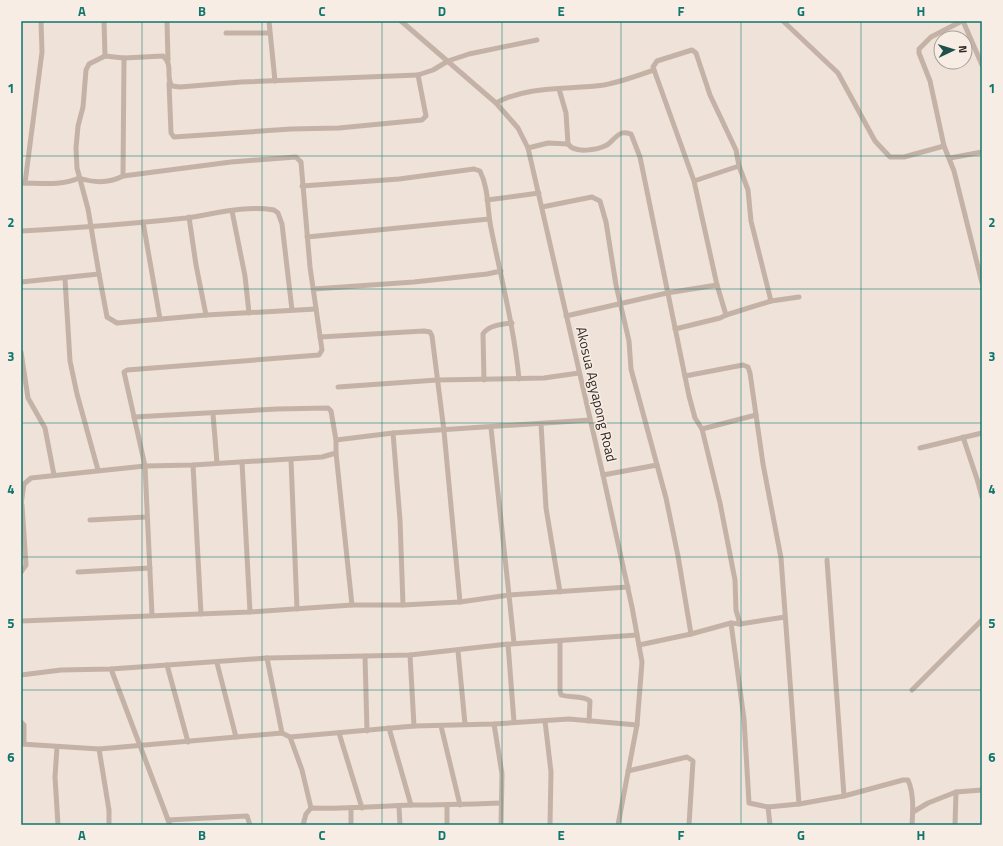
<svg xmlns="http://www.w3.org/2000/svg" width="1003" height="846" font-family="'Titillium Web',sans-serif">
<rect width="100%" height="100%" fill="#eee2d9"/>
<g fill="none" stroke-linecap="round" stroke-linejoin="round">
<g stroke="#c5b2a6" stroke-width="5">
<polyline points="104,21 105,56"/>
<polyline points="167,21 168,60"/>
<polyline points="269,21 275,81"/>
<polyline points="401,21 496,103 518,128 528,148 603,475 632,607 642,662 637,725 618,825"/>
<polyline points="783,21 838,73 875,141 890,157 904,157 944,146"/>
<polyline points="962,21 931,37 919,49 919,53 930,81 944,146 954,171 982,283"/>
<polyline points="963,21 982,65"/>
<polyline points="226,33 269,33"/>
<polyline points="169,83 171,133 174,137 291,129 339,128 422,120 426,116 418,75"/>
<path d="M559,89L566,113L568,144C575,154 597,150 607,145C612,142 616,135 622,133C625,132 628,133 631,134L640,157L689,396L695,418L702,429L720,503L735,580L736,610L740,624"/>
<path d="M496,103C528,85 569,90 604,85C621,82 637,76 654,70"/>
<polyline points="528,148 548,143 568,144"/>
<polyline points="950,158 982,152"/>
<polyline points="739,166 748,190 751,221 771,301"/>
<polyline points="123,176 231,162 296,157 301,162 310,267 322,350 319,355 127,370 124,372 145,466 152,615"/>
<polyline points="694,181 739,166 736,150 710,95 696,53 692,50 657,61 653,67 694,181 717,285 726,315"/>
<path d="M21,183C40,183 62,186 79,178C94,183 108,184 123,176L124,58"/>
<polyline points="25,183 42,52 41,21"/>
<path d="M302,186L399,179L474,169L480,171C489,189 487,209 491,228C501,278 514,327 519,379"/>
<polyline points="487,200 539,193"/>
<polyline points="542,207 592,197 600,201 606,222 616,285 629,341 631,369 666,498 678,556 691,634"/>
<polyline points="232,211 245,276 249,313"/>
<polyline points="189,217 196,265 206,315"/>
<polyline points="143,222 160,319"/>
<path d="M21,231C76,228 131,224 186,218C214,214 245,205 274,210L278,213L282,224L292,310"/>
<polyline points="307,237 489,219"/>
<path d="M99,274L88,209L77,168L76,148L78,126L83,107L86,70L89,64L105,56L124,58L163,56C174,65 165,77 172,86L180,87L241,82L418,75L433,70L448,61L469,54L537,40"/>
<polyline points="65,279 70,361 77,394 98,470"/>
<polyline points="21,282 99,274 107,317 117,323 206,315 316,309"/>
<polyline points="314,289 414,282 487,274 501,271"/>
<polyline points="566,316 667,293 717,285"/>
<polyline points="675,329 720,318 726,315 771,301 799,297"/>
<polyline points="320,337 424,331 430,332 432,336 444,431 460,602"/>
<polyline points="21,352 28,398 45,428 54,475"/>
<polyline points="685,376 743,365 748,367 750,373 763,464 781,558 799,804 768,807 749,803 744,719 731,623"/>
<path d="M484,380L483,334C488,325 503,324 512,323"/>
<polyline points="338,387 437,380 544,378 579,373"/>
<polyline points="213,414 217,463"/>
<polyline points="134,417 277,409 328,408 331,411 336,440"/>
<polyline points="541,424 546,508 560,592"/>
<polyline points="702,429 756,415"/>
<polyline points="393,433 400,520 403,605"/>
<polyline points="963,437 978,482"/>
<polyline points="920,448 982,433"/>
<polyline points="336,453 352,605"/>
<polyline points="291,460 297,609"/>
<polyline points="242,462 250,612"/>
<polyline points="193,465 201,614"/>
<polyline points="603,475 657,465"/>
<polyline points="982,482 978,482 982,497"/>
<polyline points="21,505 24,484 31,478 145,466 193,465 322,457 336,453 336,440 393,433 590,420"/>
<polyline points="90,520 146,517"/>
<polyline points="827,560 844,796"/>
<polyline points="21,572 26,565 22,505"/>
<polyline points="78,572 150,568"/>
<polyline points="21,621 250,612 352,605 403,605 460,602 509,595 491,428"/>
<path d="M560,641V691L561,695C570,698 583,695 590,701L589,721"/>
<polyline points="514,643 509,595 628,587"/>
<polyline points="511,644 637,635"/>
<polyline points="639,645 691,634 731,623 740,624 785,617"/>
<polyline points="458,651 465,724"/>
<polyline points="410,655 414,726"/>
<polyline points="267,658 282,733"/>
<polyline points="217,663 236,737"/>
<polyline points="167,665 188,742"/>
<polyline points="111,669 170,825"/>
<polyline points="21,675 61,670 111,669 267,658 365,656"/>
<polyline points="912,690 982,620"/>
<polyline points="545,721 551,772 550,825"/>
<polyline points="21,722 24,725 24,743"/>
<polyline points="494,724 502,774 501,825"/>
<polyline points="441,726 460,805"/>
<polyline points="389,728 411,805"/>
<polyline points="367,731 365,656 410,655 508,644 514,722"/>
<polyline points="339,733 362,808"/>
<polyline points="290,737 302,770 311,808"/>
<polyline points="21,744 99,749 282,733 290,737 414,726 494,724 569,719 637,725"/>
<polyline points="57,747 55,777 58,825"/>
<polyline points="99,749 109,810 109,825"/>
<polyline points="628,771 687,757 693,761 689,825"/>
<path d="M799,804L844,796L903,780H908C914,794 913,810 912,825"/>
<polyline points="399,807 400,825"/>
<polyline points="768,807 770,825"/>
<polyline points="351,809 351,825"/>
<polyline points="913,812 928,803 956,792 982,790"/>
<polyline points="168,820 247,816 250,825"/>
<path d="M303,825L306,814L311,808C345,809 379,806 412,805C442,805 472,804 501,803"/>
<polyline points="447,825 447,806"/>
<polyline points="955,825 956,792"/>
</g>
</g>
<path fill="none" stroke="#0f766e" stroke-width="1" stroke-opacity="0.55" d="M142,21V825M262,21V825M382,21V825M502,21V825M621,21V825M741,21V825M861,21V825M21,156H982M21,289H982M21,423H982M21,557H982M21,690H982"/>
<g text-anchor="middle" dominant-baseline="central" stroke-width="3" stroke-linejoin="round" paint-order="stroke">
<g font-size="14" fill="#322926" stroke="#f7ede4">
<text transform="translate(597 394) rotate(77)">Akosua Agyapong Road</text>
</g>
</g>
<rect width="1003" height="846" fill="none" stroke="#f7ede4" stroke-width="44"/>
<g transform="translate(953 50) rotate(86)"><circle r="19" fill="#f7ede4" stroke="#a89f98"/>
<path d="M0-3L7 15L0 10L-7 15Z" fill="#204f4e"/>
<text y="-6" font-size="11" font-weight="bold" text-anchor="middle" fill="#322926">N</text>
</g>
<rect x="22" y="22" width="959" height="802" fill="none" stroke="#0f766e" stroke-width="1.5"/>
<g font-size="13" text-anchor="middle" font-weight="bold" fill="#0f766e">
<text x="82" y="16">A</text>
<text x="202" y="16">B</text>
<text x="322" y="16">C</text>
<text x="442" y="16">D</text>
<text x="561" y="16">E</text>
<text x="681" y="16">F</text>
<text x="801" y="16">G</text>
<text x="921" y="16">H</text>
<text x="11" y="93">1</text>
<text x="992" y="93">1</text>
<text x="11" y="227">2</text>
<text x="992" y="227">2</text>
<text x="11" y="361">3</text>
<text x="992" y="361">3</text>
<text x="11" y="494">4</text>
<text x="992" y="494">4</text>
<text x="11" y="628">5</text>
<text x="992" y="628">5</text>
<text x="11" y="762">6</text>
<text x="992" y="762">6</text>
<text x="82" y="840">A</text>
<text x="202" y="840">B</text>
<text x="322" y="840">C</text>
<text x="442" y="840">D</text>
<text x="561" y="840">E</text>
<text x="681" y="840">F</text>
<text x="801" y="840">G</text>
<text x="921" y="840">H</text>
</g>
</svg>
